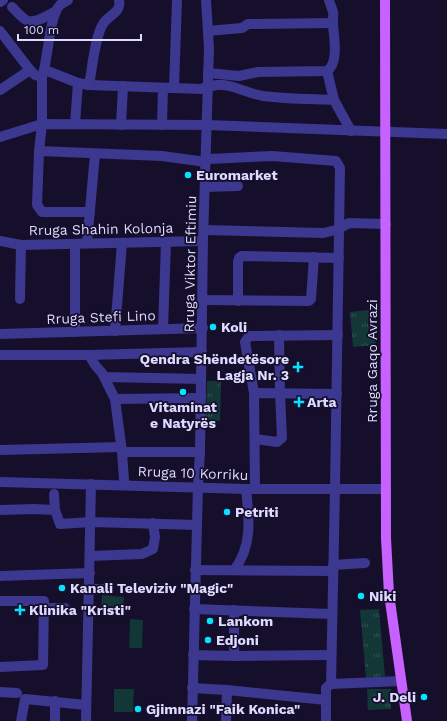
<svg xmlns="http://www.w3.org/2000/svg" width="447" height="721" font-family="'Work Sans',sans-serif">
<defs>
<pattern id="grass-tufts" width="24" height="20" patternUnits="userSpaceOnUse"><rect width="24" height="20" fill="#123736"/><path d="M3 7l-1-3M5 7V3M7 7l1-3M15 17l-1-3M17 17v-4M19 17l1-3" fill="none" stroke="#345354"/></pattern>
</defs>
<rect width="100%" height="100%" fill="#150f2c"/>
<g fill="url(#grass-tufts)">
<polygon points="370,310 376,345 353,347 350,312"/>
<polygon points="207,381 221,381 220,421 206,420"/>
<polygon points="379,609 385,676 366,678 360,610"/>
<polygon points="367,689 391,689 391,709 368,710"/>
</g>
<g fill="#123736">
<polygon points="102,595 124,597 123,612 101,610"/>
<polygon points="130,619 143,620 142,648 129,648"/>
<polygon points="114,689 134,689 133,712 114,712"/>
</g>
<g fill="none" stroke-linecap="round" stroke-linejoin="round">
<g stroke="#3c378f" stroke-width="10">
<path d="M68,0C65,2 62,3 60,5C49,16 48,61 42,77V124L39,151L162,156L206,162L209,159L272,156L336,161L340,168L335,488L331,684L326,688V721"/>
<polyline points="0,2 3,0"/>
<path d="M12,7C16,11 21,17 26,20C35,25 48,15 56,11"/>
<polyline points="0,31 30,70 35,75 42,77"/>
<polyline points="208,31 242,28 248,24 333,23"/>
<path d="M45,70L78,83L89,85L201,89C225,78 240,92 263,96C286,99 311,99 334,100"/>
<polyline points="327,71 334,100 351,131"/>
<path d="M208,73L239,76L258,72L327,71C339,63 334,38 333,25C332,21 334,17 333,12C332,8 330,4 329,0"/>
<path d="M89,85C92,70 95,36 103,24C108,15 122,13 119,0"/>
<polyline points="174,88 177,0"/>
<polyline points="0,90 30,70"/>
<polyline points="75,124 78,83"/>
<polyline points="121,125 123,86"/>
<polyline points="162,125 163,88"/>
<polyline points="0,137 42,124 207,125 447,134"/>
<polyline points="39,151 37,205 42,212 90,212"/>
<polyline points="205,187 238,186"/>
<polyline points="204,230 323,233 336,230 349,223 386,224"/>
<polyline points="0,241 21,245 203,241"/>
<polyline points="87,243 95,154"/>
<polyline points="20,299 21,245"/>
<polyline points="203,300 309,301 311,299 314,257"/>
<polyline points="238,301 238,262 239,258 242,256 339,258"/>
<polyline points="163,329 166,242"/>
<polyline points="115,331 122,243"/>
<polyline points="75,332 75,244"/>
<polyline points="0,334 203,328"/>
<polyline points="0,355 89,355 95,365 102,373 115,399 122,452 124,480 125,485"/>
<polyline points="89,355 202,352"/>
<polyline points="105,377 201,379"/>
<polyline points="254,393 245,342 249,336 338,335"/>
<polyline points="115,399 201,398"/>
<polyline points="255,439 277,442 282,438 280,393 279,335"/>
<polyline points="0,450 121,447"/>
<polyline points="122,452 200,452"/>
<polyline points="0,482 246,489 386,489"/>
<polyline points="255,489 254,393 337,394"/>
<polyline points="54,494 55,510"/>
<polyline points="0,510 34,509 55,510 60,524 91,522 197,525"/>
<polyline points="90,556 142,554 153,549 155,537 153,523"/>
<polyline points="333,565 365,563"/>
<polyline points="195,570 333,571"/>
<path d="M234,570C253,546 249,517 246,489"/>
<polyline points="0,576 90,573"/>
<polyline points="89,589 109,589"/>
<polyline points="0,601 44,601 43,665 0,667"/>
<polyline points="44,608 65,608"/>
<polyline points="194,609 332,614"/>
<polyline points="234,610 234,656"/>
<polyline points="193,655 234,656 331,655"/>
<polyline points="331,684 401,681"/>
<polyline points="192,688 227,690 326,700"/>
<polyline points="0,692 17,693"/>
<polyline points="55,701 55,721"/>
<polyline points="21,721 25,699 86,705"/>
<polyline points="86,721 91,484"/>
<polyline points="192,721 198,486 200,452 203,241 209,48 206,0"/>
<polyline points="226,721 227,690"/>
</g>
<polyline stroke="#c761ff" stroke-width="10" points="385,0 386,538 389,594 407,721"/>
</g>
<g fill="#06e2ff" stroke="#150f2c" stroke-width="1.5">
<circle cx="188" cy="175" r="4"/>
<circle cx="213" cy="327" r="4"/>
<path d="M296 361h4v4h4v4h-4v4h-4v-4h-4v-4h4z"/>
<circle cx="183" cy="392" r="4"/>
<path d="M297 396h4v4h4v4h-4v4h-4v-4h-4v-4h4z"/>
<circle cx="227" cy="512" r="4"/>
<circle cx="62" cy="588" r="4"/>
<circle cx="361" cy="596" r="4"/>
<path d="M18 604h4v4h4v4h-4v4h-4v-4h-4v-4h4z"/>
<circle cx="210" cy="621" r="4"/>
<circle cx="208" cy="640" r="4"/>
<circle cx="424" cy="697" r="4"/>
<circle cx="138" cy="709" r="4"/>
</g>
<g text-anchor="middle" dominant-baseline="central" stroke-width="3.5" stroke-linejoin="round" paint-order="stroke">
<g font-size="14" font-weight="bold" fill="#dfdaff" stroke="#150f2c" text-anchor="start">
<text x="196" y="175">Euromarket</text>
<text x="221" y="327">Koli</text>
<text x="289" y="359" text-anchor="end">Qendra Shëndetësore<tspan x="289" dy="16">Lagja Nr. 3</tspan></text>
<text x="307" y="402">Arta</text>
<text x="183" y="407" text-anchor="middle">Vitaminat<tspan x="183" dy="16">e Natyrës</tspan></text>
<text x="235" y="512">Petriti</text>
<text x="70" y="588">Kanali Televiziv "Magic"</text>
<text x="369" y="596">Niki</text>
<text x="29" y="610">Klinika "Kristi"</text>
<text x="218" y="621">Lankom</text>
<text x="216" y="640">Edjoni</text>
<text x="416" y="697" text-anchor="end">J. Deli</text>
<text x="146" y="709">Gjimnazi "Faik Konica"</text>
</g>
<g font-size="14" fill="#dfdaff" stroke="#150f2c">
<text transform="translate(101 229) rotate(-1)">Rruga Shahin Kolonja</text>
<text transform="translate(190 264) rotate(-89)">Rruga Viktor Eftimiu</text>
<text transform="translate(101 317) rotate(-2)">Rruga Stefi Lino</text>
<text transform="translate(372 361) rotate(-90)">Rruga Gaqo Avrazi</text>
<text transform="translate(193 473) rotate(2)">Rruga 10 Korriku</text>
</g>
</g>
<path d="M18 34v6h123v-6" fill="none" stroke="#dfdaff" stroke-width="2"/>
<text x="24" y="34" font-size="12" fill="#dfdaff" stroke="#150f2c" stroke-width="3" paint-order="stroke">100 m</text>
</svg>
